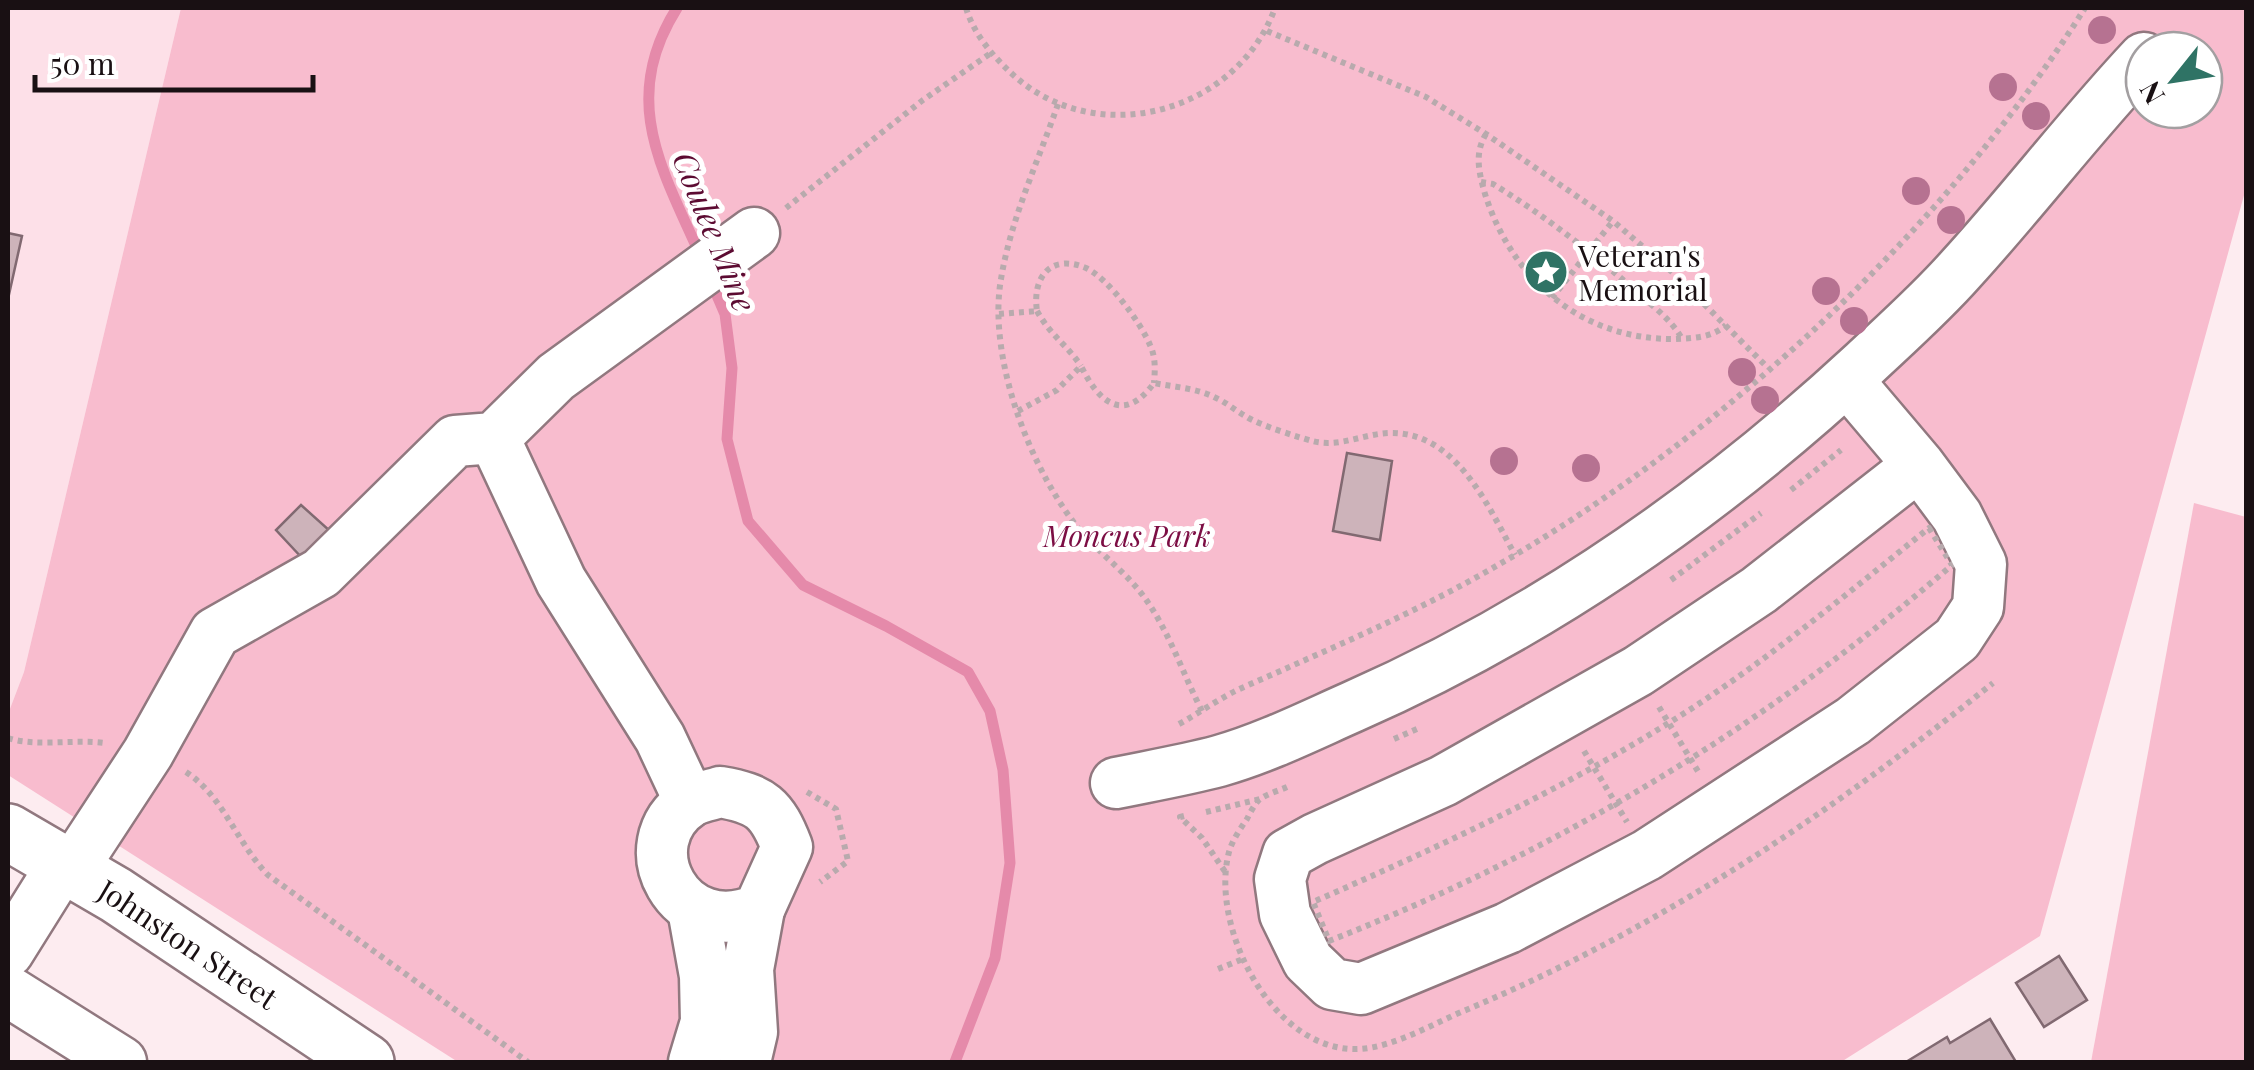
<svg xmlns="http://www.w3.org/2000/svg" width="2254" height="1070" font-family="'Playfair Display',serif">
<rect width="100%" height="100%" fill="#fdecf0"/>
<polygon fill="#fde0e8" points="8,8 181,8 24,672 8,714"/>
<g fill="#f8bcce" fill-rule="evenodd">
<path d="M181,8H2246V188L2040,936L1841,1062H458L8,775V714L24,672ZM2144,50H2204V110H2144Z"/>
<polygon points="2194,503 2246,517 2246,1062 2091,1062"/>
</g>
<g fill="none" stroke-linecap="round" stroke-linejoin="round">
<g stroke="#e58aaa" stroke-width="11">
<path d="M677,8C619,100 662,169 701,257"/>
<polyline points="710,279 725,314 732,368 727,439 748,521 803,585 886,626 968,672 990,711 1003,770 1010,863 995,958 955,1062"/>
</g>
</g>
<g fill="#cdb3ba" stroke="#816971" stroke-width="2.5">
<polygon points="8,233 22,236 8,299"/>
<polygon points="1347,453 1392,461 1380,540 1333,531"/>
<polygon points="301,505 330,531 303,559 276,530"/>
<polygon points="2059,956 2087,1000 2044,1027 2016,983"/>
<polygon points="1990,1019 2016,1062 1906,1062 1947,1037 1950,1043"/>
</g>
<g fill="none" stroke-linecap="round" stroke-linejoin="round">
<defs>
<g id="minor">
<polyline points="1847,380 1919,465 1957,516 1981,564 1978,607 1957,639 1853,721 1647,855 1508,928 1361,989 1332,984 1308,961 1285,914 1280,879 1288,854 1315,839 1443,781 1638,671 1759,590 1919,465"/>
<polyline points="494,438 561,581 660,738 690,802"/>
<path d="M1116,783C1150,776 1185,770 1219,761C1265,748 1309,726 1352,707C1541,624 1713,504 1864,364C1897,333 1931,303 1961,269C2024,200 2080,126 2144,58"/>
<path d="M720,792C761,799 772,808 787,847L759,909C679,945 627,844 690,802C698,797 711,795 720,792Z"/>
<polyline points="72,869 148,753 215,633 321,573 455,441 494,438 556,377 754,233"/>
<polyline points="693,909 705,976 706,1022 694,1062"/>
<polyline points="8,952 63,864"/>
<polyline points="8,991 121,1062"/>
<polyline points="745,1062 752,1032 748,969 759,909"/>
</g>
<g id="major">
<path id="s1" d="M8,832L116,895L366,1062"/>
</g>
</defs>
<use href="#minor" stroke="#91787f" stroke-width="55"/>
<use href="#major" stroke="#91787f" stroke-width="60"/>
<g stroke="#b8aaad" stroke-width="6" stroke-dasharray="5 5" stroke-linecap="butt">
<path d="M966,8C973,32 991,54 1009,71C1092,152 1236,115 1275,8"/>
<polyline points="1267,31 1426,97 1486,134 1613,221 1672,272 1768,368"/>
<path d="M1058,104C1038,162 1011,218 1001,279C987,359 1032,475 1084,535C1104,557 1130,576 1147,601C1171,636 1183,674 1202,711"/>
<path d="M1486,134C1474,153 1479,173 1485,194C1512,279 1581,340 1675,339C1693,338 1712,338 1726,325"/>
<path d="M1481,182L1493,184C1545,216 1593,253 1638,293C1653,306 1671,320 1681,337"/>
<polyline points="786,208 923,100 991,53"/>
<polyline points="1552,298 1613,221"/>
<path d="M1037,311C1051,336 1067,345 1081,366"/>
<path d="M999,314L1037,311C1032,278 1050,253 1086,268C1108,278 1141,323 1150,345C1156,358 1155,370 1154,383"/>
<path d="M1018,411L1057,390L1081,366C1099,403 1124,424 1154,383C1174,387 1196,388 1214,397C1226,402 1236,411 1247,417C1259,425 1298,437 1312,441C1339,448 1362,434 1389,433C1456,431 1488,506 1515,555"/>
<polyline points="1791,490 1841,450"/>
<path d="M1929,528L1952,565C1764,727 1560,850 1329,941L1313,902C1434,849 1554,794 1667,724C1760,667 1844,596 1929,528Z"/>
<polyline points="1671,580 1761,513"/>
<polyline points="1659,707 1699,773"/>
<path d="M1179,724C1201,712 1221,697 1244,687C1327,650 1404,618 1484,573C1716,442 1942,234 2085,8"/>
<path d="M8,738C34,747 73,739 104,743"/>
<polyline points="1394,739 1419,728"/>
<polyline points="1584,751 1627,822"/>
<path d="M186,772C224,797 236,842 268,875L528,1062"/>
<path d="M1287,787C1278,791 1266,794 1259,800C1254,805 1250,813 1247,819C1240,829 1232,841 1229,852C1209,927 1273,1053 1359,1049C1395,1047 1434,1023 1466,1010C1659,929 1831,813 1993,683"/>
<polyline points="807,792 836,809 848,861 820,882"/>
<polyline points="1206,812 1260,799"/>
<polyline points="1184,816 1180,817 1202,838 1226,873"/>
<polyline points="1218,969 1243,959"/>
</g>
<use href="#minor" stroke="#fff" stroke-width="50"/>
<use href="#major" stroke="#fff" stroke-width="55"/>
</g>
<g fill="#b67291">
<circle cx="2102" cy="30" r="14"/>
<circle cx="2003" cy="87" r="14"/>
<circle cx="2036" cy="116" r="14"/>
<circle cx="1916" cy="191" r="14"/>
<circle cx="1951" cy="220" r="14"/>
<circle cx="1826" cy="291" r="14"/>
<circle cx="1854" cy="321" r="14"/>
<circle cx="1742" cy="372" r="14"/>
<circle cx="1765" cy="400" r="14"/>
<circle cx="1504" cy="461" r="14"/>
<circle cx="1586" cy="468" r="14"/>
</g>
<defs>
<symbol id="sight-disc" viewBox="-11 -11 22 22"><circle r="9.5" fill="#2f7365" stroke="#fff"/><path d="M0-6L1.8-2.2L6-1.7L2.9 1.2L3.7 5.4L0 3.3L-3.7 5.4L-2.9 1.2L-6-1.7L-1.8-2.2Z" fill="#fff"/></symbol>
</defs>
<g fill-rule="evenodd">
<use href="#sight-disc" x="1521" y="247" width="50" height="50"/>
</g>
<g text-anchor="middle" dominant-baseline="central" stroke-width="10" stroke-linejoin="round" paint-order="stroke">
<g font-size="30" fill="#191013" stroke="#fff" text-anchor="start">
<text x="1578" y="255">Veteran's<tspan x="1578" dy="34">Memorial</tspan></text>
</g>
<g font-size="30" font-style="italic" fill="#7c0e44" stroke="#fff">
<text x="1127" y="535">Moncus Park</text>
</g>
<g font-size="30" fill="#191013" stroke="#fff">
<text stroke="none"><textPath href="#s1" startOffset="212">Johnston Street</textPath></text>
</g>
<g font-size="32" font-style="italic" fill="#5c0b32" stroke="#fff">
<text transform="translate(716 231) rotate(68)">Coulee Mine</text>
</g>
</g>
<rect width="2254" height="1070" fill="none" stroke="#191013" stroke-width="20"/>
<g transform="translate(2174 80) rotate(240)"><circle r="48" fill="#ffffff" stroke="#a39fa1" stroke-width="2.5"/>
<path d="M0-8L18 38L0 25L-18 38Z" fill="#2f7365"/>
<text y="-15" font-size="28" font-weight="bold" text-anchor="middle" fill="#191013">N</text>
</g>
<path d="M35 75v15h278v-15" fill="none" stroke="#191013" stroke-width="5"/>
<text x="50" y="75" font-size="30" fill="#191013" stroke="#ffffff" stroke-width="8" paint-order="stroke">50 m</text>
</svg>
